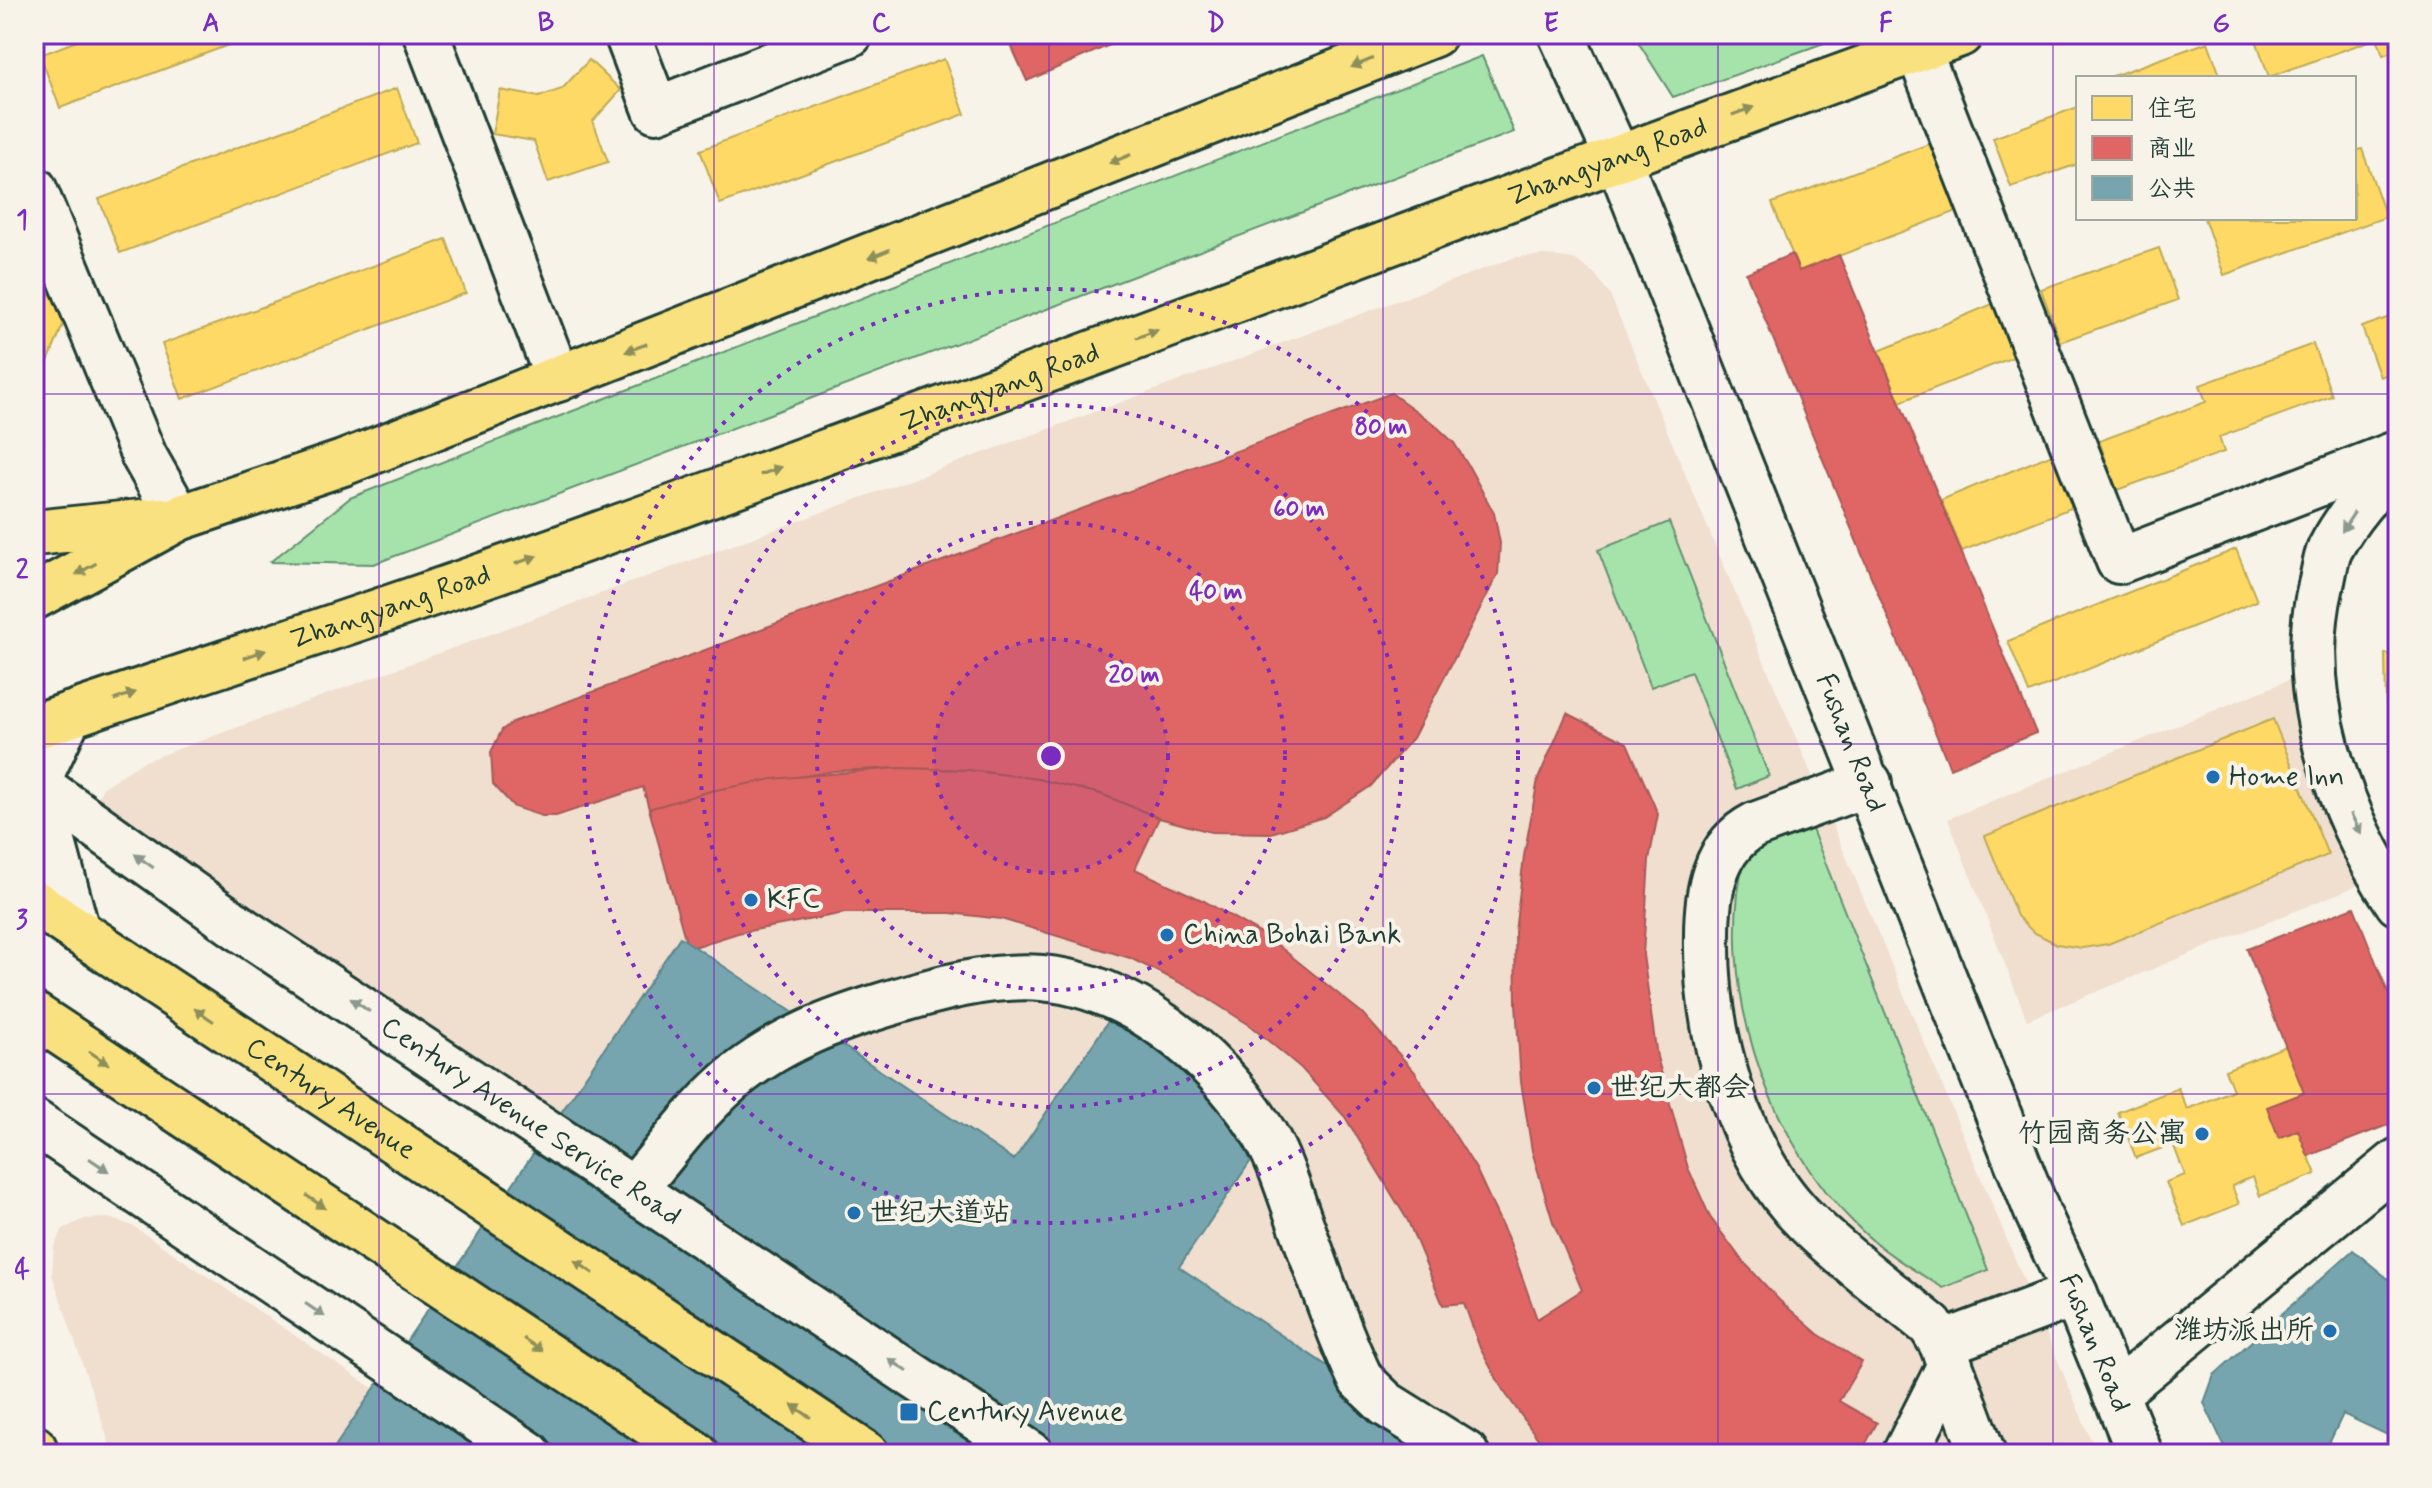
<svg xmlns="http://www.w3.org/2000/svg" width="2432" height="1488" font-family="Mynerve,'LXGW WenKai TC',sans-serif">
<rect width="100%" height="100%" fill="#f7f3e8"/>
<filter id="ink" filterUnits="userSpaceOnUse"><feTurbulence type="fractalNoise" baseFrequency=".0125" numOctaves="2"/><feDisplacementMap in="SourceGraphic" scale="16" xChannelSelector="R" yChannelSelector="G"/><feConvolveMatrix kernelMatrix="1 2 1 2 8 2 1 2 1" color-interpolation-filters="sRGB"/></filter>
<g filter="url(#ink)">
<g fill="#f0decf">
<polygon points="1545,255 1574,259 1595,274 1610,295 2097,1454 1064,1454 103,818 96,802 103,787 143,762 1516,257"/>
<polygon points="2294,678 2316,789 2359,885 2027,1020 1948,819"/>
<polygon points="109,1218 133,1226 470,1454 113,1454 52,1274 54,1247 63,1229 84,1219"/>
</g>
<g fill="#a6e3ab" stroke="#629070" stroke-width="2">
<polygon points="1633,34 1849,34 1673,97"/>
<polygon points="1482,56 1514,132 374,564 270,562 350,498"/>
<polygon points="1669,522 1769,776 1737,789 1691,672 1651,687 1598,550"/>
<path d="M1811,827L1988,1270L1943,1288C1914,1270 1883,1252 1859,1228C1764,1136 1714,982 1745,853Z"/>
</g>
<g fill="#ffd966" stroke="#bcaa57" stroke-width="2">
<polygon points="95,34 258,34 60,108 40,55"/>
<polygon points="655,34 694,34 657,43"/>
<polygon points="2254,34 2398,34 2398,50 2383,55 2377,38 2269,77"/>
<polygon points="2208,42 2221,78 2107,78"/>
<polygon points="944,59 965,114 720,204 700,150"/>
<polygon points="589,60 621,90 593,121 608,162 548,182 534,141 492,134 500,90 539,97 562,89"/>
<polygon points="397,88 417,143 120,253 99,199"/>
<polygon points="2078,107 2078,164 2011,187 1993,138"/>
<polygon points="1934,142 1960,210 1799,271 1772,203"/>
<polygon points="2362,149 2386,217 2224,275 2204,218 2354,218 2354,151"/>
<polygon points="446,239 466,293 182,399 162,344"/>
<polygon points="2159,248 2178,300 2060,342 2041,289"/>
<polygon points="34,288 72,303 34,396"/>
<polygon points="1995,303 2016,356 1900,402 1879,351"/>
<polygon points="2398,314 2398,371 2380,377 2362,327"/>
<polygon points="2313,344 2332,396 2219,437 2224,452 2117,490 2099,441 2206,402 2200,385"/>
<polygon points="34,414 44,441 34,445"/>
<polygon points="2057,452 2078,505 1962,551 1941,500"/>
<polygon points="2236,549 2257,601 2029,693 2008,641"/>
<polygon points="2385,654 2398,654 2398,704 2386,704"/>
<polygon points="2273,719 2328,855 2108,944 2082,948 2057,944 2033,932 2017,916 1985,836"/>
<polygon points="2286,1046 2304,1093 2267,1107 2279,1138 2298,1130 2316,1174 2260,1196 2253,1177 2242,1181 2232,1186 2239,1204 2184,1226 2166,1182 2185,1175 2173,1144 2136,1158 2118,1112 2178,1088 2187,1109 2210,1100 2233,1090 2225,1070"/>
</g>
<g fill="#e06666" stroke="#a65a57" stroke-width="2">
<polygon points="1006,34 1135,34 1027,81"/>
<polygon points="1792,254 1799,271 1839,255 2036,733 1950,768 1746,273"/>
<polygon points="1391,393 1434,424 1454,443 1469,467 1494,513 1500,543 1498,574 1413,738 1371,786 1324,817 1271,833 1211,832 1159,818 1101,794 1032,779 968,770 898,768 835,771 711,791 649,809 643,787 556,816 542,816 514,807 493,784 491,752 502,730 513,722"/>
<polygon points="1567,713 1627,743 1658,814 1649,860 1643,955 1657,1057 1688,1168 1710,1217 1741,1259 1779,1300 1818,1334 1862,1362 1839,1401 1877,1423 1860,1454 1549,1454 1503,1390 1480,1348 1464,1303 1443,1305 1408,1221 1345,1117 1301,1068 1248,1024 1191,988 1130,958 1001,919 950,913 845,913 738,933 688,949 649,809 711,791 773,779 898,768 968,770 1038,779 1101,794 1159,818 1135,869 1204,901 1270,939 1362,1013 1415,1072 1476,1169 1510,1243 1537,1319 1582,1290 1553,1222 1532,1151 1521,1082 1516,1004 1515,932 1524,856 1538,779"/>
<polygon points="2354,907 2398,1018 2398,1121 2308,1156 2298,1130 2279,1138 2267,1107 2304,1093 2247,949"/>
<polygon points="372,1404 448,1454 339,1454"/>
</g>
<g fill="#76a5af" stroke="#5c868a" stroke-width="2">
<polygon points="680,937 1014,1160 1114,1013 1277,1122 1179,1267 1459,1454 330,1454"/>
<polygon points="2353,1250 2398,1287 2398,1440 2343,1414 2324,1454 2228,1454 2204,1403 2214,1375"/>
</g>
<g fill="none" stroke-linecap="round" stroke-linejoin="round">
<defs>
<g id="minor">
<polyline points="426,34 558,379"/>
<polyline points="627,34 656,110 850,34"/>
<path id="s1" d="M1561,34L1617,156L2038,1214L2075,1294L2140,1454"/>
<polyline points="1918,49 2119,561 2398,453"/>
<polyline points="34,189 144,456 179,518"/>
<path d="M2398,463C2372,489 2347,516 2330,549C2325,560 2324,574 2321,585C2295,693 2338,813 2398,903"/>
<polyline points="69,715 37,783 77,931"/>
<path id="s2" d="M34,782L241,929L1031,1454"/>
<path d="M1869,783L1755,825C1714,846 1707,892 1707,935C1705,1032 1737,1155 1810,1225C1847,1261 1891,1293 1931,1326L1942,1344L1983,1454"/>
<polyline points="34,1122 529,1454"/>
<path d="M634,1189C668,1150 700,1104 740,1073C785,1038 834,1020 887,1004C936,989 991,974 1042,978C1131,986 1213,1054 1260,1127C1278,1154 1287,1186 1298,1216C1318,1271 1336,1327 1361,1380L1386,1404L1466,1454"/>
<polyline points="1942,1344 2075,1294"/>
<polyline points="2115,1394 2398,1161"/>
<polyline points="1905,1454 1950,1365"/>
</g>
<g id="major">
<polyline points="34,533 161,520"/>
<polyline points="34,597 179,518 343,463 1434,34"/>
<path id="s3" d="M34,727C183,676 334,628 482,576C977,401 1466,210 1960,34"/>
<path id="s4" d="M34,902L866,1454"/>
<polyline points="34,1015 696,1454"/>
<polyline points="34,1448 36,1454"/>
</g>
</defs>
<use href="#minor" stroke="#1f3d34" stroke-width="50"/>
<use href="#major" stroke="#1f3d34" stroke-width="50"/>
<use href="#minor" stroke="#f7f3e8" stroke-width="44"/>
<use href="#major" stroke="#fae180" stroke-width="44"/>
</g>
<defs><path id="oneway-solid" d="M-6-.8H1V-3.2L6.5 0L1 3.2V.8H-6Z" transform="scale(2)"/></defs>
<g fill="#8c8f5a">
<use href="#oneway-solid" transform="translate(1362 63) rotate(158)"/>
<use href="#oneway-solid" transform="translate(1743 111) rotate(-20)"/>
<use href="#oneway-solid" transform="translate(1120 159) rotate(158)"/>
<use href="#oneway-solid" transform="translate(879 254) rotate(158)"/>
<use href="#oneway-solid" transform="translate(1147 334) rotate(-20)"/>
<use href="#oneway-solid" transform="translate(636 348) rotate(159)"/>
<use href="#oneway-solid" transform="translate(771 471) rotate(-20)"/>
<use href="#oneway-solid" transform="translate(526 560) rotate(-20)"/>
<use href="#oneway-solid" transform="translate(86 569) rotate(151)"/>
<use href="#oneway-solid" transform="translate(255 654) rotate(-19)"/>
<use href="#oneway-solid" transform="translate(125 696) rotate(-19)"/>
<use href="#oneway-solid" transform="translate(204 1015) rotate(-146)"/>
<use href="#oneway-solid" transform="translate(99 1058) rotate(34)"/>
<use href="#oneway-solid" transform="translate(316 1202) rotate(34)"/>
<use href="#oneway-solid" transform="translate(584 1267) rotate(-146)"/>
<use href="#oneway-solid" transform="translate(533 1345) rotate(34)"/>
<use href="#oneway-solid" transform="translate(801 1411) rotate(-146)"/>
</g>
<g fill="#8b988e">
<use href="#oneway-solid" transform="translate(2348 522) rotate(123)"/>
<use href="#oneway-solid" transform="translate(2356 824) rotate(64)"/>
<use href="#oneway-solid" transform="translate(144 861) rotate(-144)"/>
<use href="#oneway-solid" transform="translate(360 1005) rotate(-146)"/>
<use href="#oneway-solid" transform="translate(99 1165) rotate(34)"/>
<use href="#oneway-solid" transform="translate(315 1310) rotate(34)"/>
<use href="#oneway-solid" transform="translate(898 1365) rotate(-146)"/>
</g>
</g>
<path fill="none" stroke="#7b2cbf" stroke-width="2" stroke-opacity="0.55" d="M379,34V1454M714,34V1454M1049,34V1454M1383,34V1454M1718,34V1454M2053,34V1454M34,394H2398M34,744H2398M34,1094H2398"/>
<circle cx="1051" cy="756" r="117" fill="#7b2cbf" fill-opacity=".12"/>
<g fill="none" stroke="#7b2cbf" stroke-width="4" stroke-dasharray="4 8">
<circle cx="1051" cy="756" r="117"/>
<circle cx="1051" cy="756" r="234"/>
<circle cx="1051" cy="756" r="351"/>
<circle cx="1051" cy="756" r="467"/>
</g>
<g fill="#1f6fb2" stroke="#f7f3e8" stroke-width="3">
<circle cx="2213" cy="777" r="8"/>
<circle cx="751" cy="900" r="8"/>
<circle cx="1167" cy="935" r="8"/>
<circle cx="1594" cy="1088" r="8"/>
<circle cx="2202" cy="1134" r="8"/>
<circle cx="854" cy="1213" r="8"/>
<circle cx="2330" cy="1331" r="8"/>
<rect x="899" y="1402" width="20" height="20" rx="4"/>
</g>
<g text-anchor="middle" dominant-baseline="central" stroke-width="8" stroke-linejoin="round" paint-order="stroke">
<g font-size="28" fill="#1f3d34" stroke="#f7f3e8">
<text stroke="none"><textPath href="#s3" startOffset="1672">Zhangyang Road</textPath></text>
<text stroke="none"><textPath href="#s3" startOffset="1024">Zhangyang Road</textPath></text>
<text stroke="none"><textPath href="#s3" startOffset="376">Zhangyang Road</textPath></text>
<text stroke="none"><textPath href="#s1" startOffset="766">Fushan Road</textPath></text>
<text stroke="none"><textPath href="#s4" startOffset="356">Century Avenue</textPath></text>
<text stroke="none"><textPath href="#s2" startOffset="602">Century Avenue Service Road</textPath></text>
<text stroke="none"><textPath href="#s1" startOffset="1414">Fushan Road</textPath></text>
</g>
<g font-size="28" fill="#1f3d34" stroke="#f7f3e8" text-anchor="start">
<text x="2229" y="777">Home Inn</text>
<text x="767" y="900">KFC</text>
<text x="1183" y="935">China Bohai Bank</text>
<text x="1610" y="1088">世纪大都会</text>
<text x="2186" y="1134" text-anchor="end">竹园商务公寓</text>
<text x="870" y="1213">世纪大道站</text>
<text x="2314" y="1331" text-anchor="end">潍坊派出所</text>
<text x="927" y="1412">Century Avenue</text>
</g>
</g>
<circle cx="1051" cy="756" r="12" fill="#7b2cbf" stroke="#f7f3e8" stroke-width="4"/>
<g font-size="24" text-anchor="middle" font-weight="bold" fill="#7b2cbf" stroke="#f7f3e8" stroke-width="8" stroke-linejoin="round" paint-order="stroke">
<text x="1381" y="434">80 m</text>
<text x="1299" y="516">60 m</text>
<text x="1216" y="599">40 m</text>
<text x="1134" y="682">20 m</text>
</g>
<rect width="2432" height="1488" fill="none" stroke="#f7f3e8" stroke-width="88"/>
<rect x="2076" y="76" width="280" height="144" fill="#f7f3e8" stroke="#a1aaa0" stroke-width="2"/>
<rect x="2092" y="96" width="40" height="24" fill="#ffd966" stroke="#a1aaa0" stroke-width="2"/>
<text x="2148" y="116" font-size="24" fill="#1f3d34">住宅</text>
<rect x="2092" y="136" width="40" height="24" fill="#e06666" stroke="#a1aaa0" stroke-width="2"/>
<text x="2148" y="156" font-size="24" fill="#1f3d34">商业</text>
<rect x="2092" y="176" width="40" height="24" fill="#76a5af" stroke="#a1aaa0" stroke-width="2"/>
<text x="2148" y="196" font-size="24" fill="#1f3d34">公共</text>
<rect x="44" y="44" width="2344" height="1400" fill="none" stroke="#7b2cbf" stroke-width="3"/>
<g font-size="26" text-anchor="middle" font-weight="bold" fill="#7b2cbf">
<text x="211" y="31">A</text>
<text x="546" y="31">B</text>
<text x="881" y="31">C</text>
<text x="1216" y="31">D</text>
<text x="1551" y="31">E</text>
<text x="1886" y="31">F</text>
<text x="2221" y="31">G</text>
<text x="22" y="228">1</text>
<text x="22" y="578">2</text>
<text x="22" y="928">3</text>
<text x="22" y="1278">4</text>
</g>
</svg>
